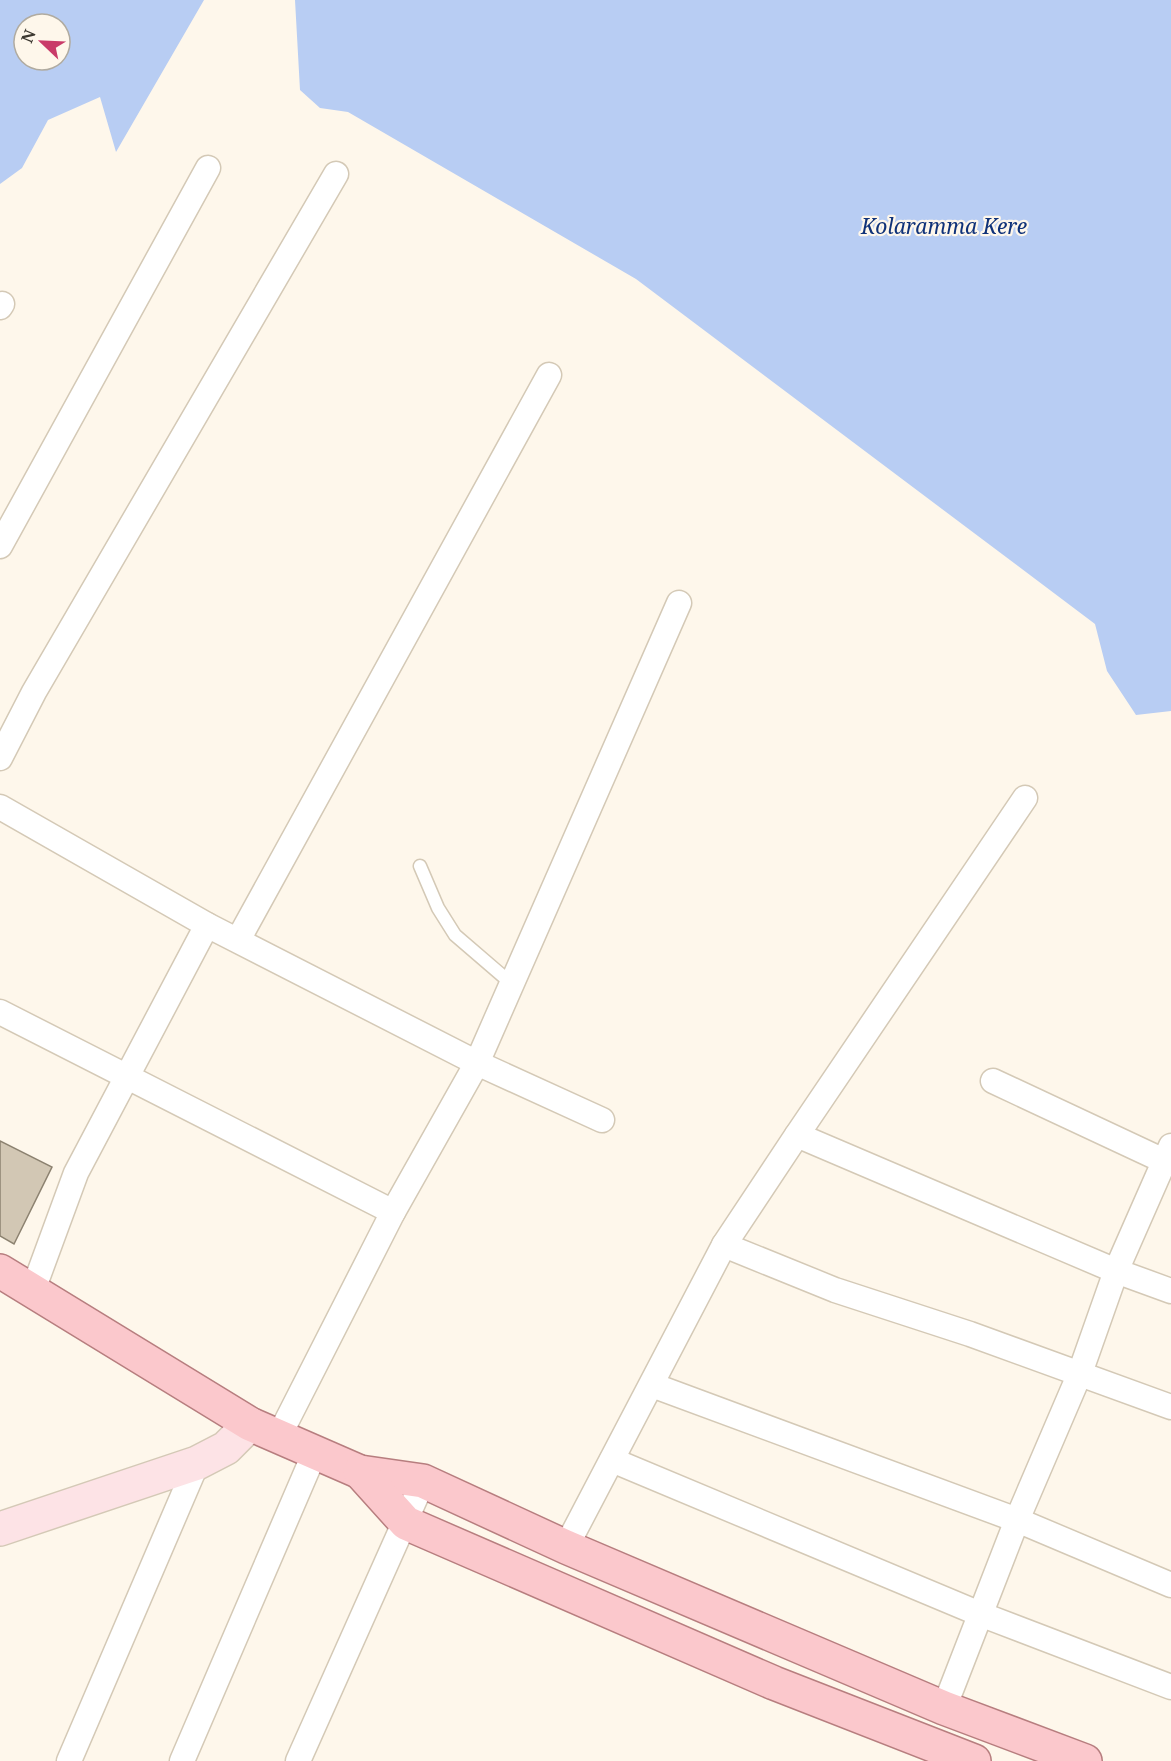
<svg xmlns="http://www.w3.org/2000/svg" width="1171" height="1761" font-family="'Noto Serif',serif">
<rect width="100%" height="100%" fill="#fef7eb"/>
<g fill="#b8cdf3" fill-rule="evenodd">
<path d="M0,0H204L116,152L100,97L48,120L22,168L0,184ZM24,24H60V60H24Z"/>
<polygon points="295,0 1171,0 1171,711 1136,715 1107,671 1095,624 636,279 348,112 320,108 300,90"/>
</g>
<polygon fill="#d2c7b4" stroke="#8c8270" stroke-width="1.5" points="0,1141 52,1167 14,1244 0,1236"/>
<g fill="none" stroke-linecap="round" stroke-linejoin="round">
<defs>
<polyline id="service" points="420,866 438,908 455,935 512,984"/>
<g id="minor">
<polyline points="0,307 2,304"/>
<polyline points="0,546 208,168"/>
<polyline points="0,758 34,692 336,174"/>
<polyline points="0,807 207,925 477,1063 602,1120"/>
<polyline points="238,940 549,375"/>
<polyline points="0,1012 393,1212"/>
<polyline points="993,1081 1164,1161"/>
<polyline points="797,1135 1025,798"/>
<polyline points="724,1245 835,1290 970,1334 1171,1407"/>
<polyline points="33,1290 76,1173 207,925"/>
<polyline points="652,1385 1017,1520 1171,1585"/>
<polyline points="279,1436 393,1212 477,1063 679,603"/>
<polyline points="612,1460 980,1614 1171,1687"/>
<polyline points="566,1547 724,1245 797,1135 1116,1271 1171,1291"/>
<polyline points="944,1708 1017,1520 1080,1373 1116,1271 1171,1146"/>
<polyline points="69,1761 197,1463"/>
<polyline points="182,1761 315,1452"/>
<polyline points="298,1761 423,1481"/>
</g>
<polyline id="secondary" points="0,1529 197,1463 226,1448 250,1424"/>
<g id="primary">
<polyline points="0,1271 250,1424 360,1472 423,1481 566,1547 944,1708 1085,1761"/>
<polyline points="360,1472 406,1523 774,1683 974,1761"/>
</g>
</defs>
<use href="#service" stroke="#d4c9b6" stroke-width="15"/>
<use href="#minor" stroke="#d4c9b6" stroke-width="27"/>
<use href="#secondary" stroke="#d4c9b6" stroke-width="36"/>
<use href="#primary" stroke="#b77e7f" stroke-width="36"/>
<use href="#service" stroke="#fff" stroke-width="12"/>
<use href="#minor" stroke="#fff" stroke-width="24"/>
<use href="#secondary" stroke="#fde3e6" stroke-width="33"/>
<use href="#primary" stroke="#fbc8cc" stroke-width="33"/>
</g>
<g text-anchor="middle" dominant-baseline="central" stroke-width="4.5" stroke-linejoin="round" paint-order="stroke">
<g font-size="21" font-style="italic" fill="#0f3279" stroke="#fef7eb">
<text x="944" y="226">Kolaramma Kere</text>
</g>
</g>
<g transform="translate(42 42) rotate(293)"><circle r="28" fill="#fef7eb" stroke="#b0aba0" stroke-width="1.5"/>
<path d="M0-4.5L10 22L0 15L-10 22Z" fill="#c93b69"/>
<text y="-9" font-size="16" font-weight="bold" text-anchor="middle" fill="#3c3830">N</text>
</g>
</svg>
